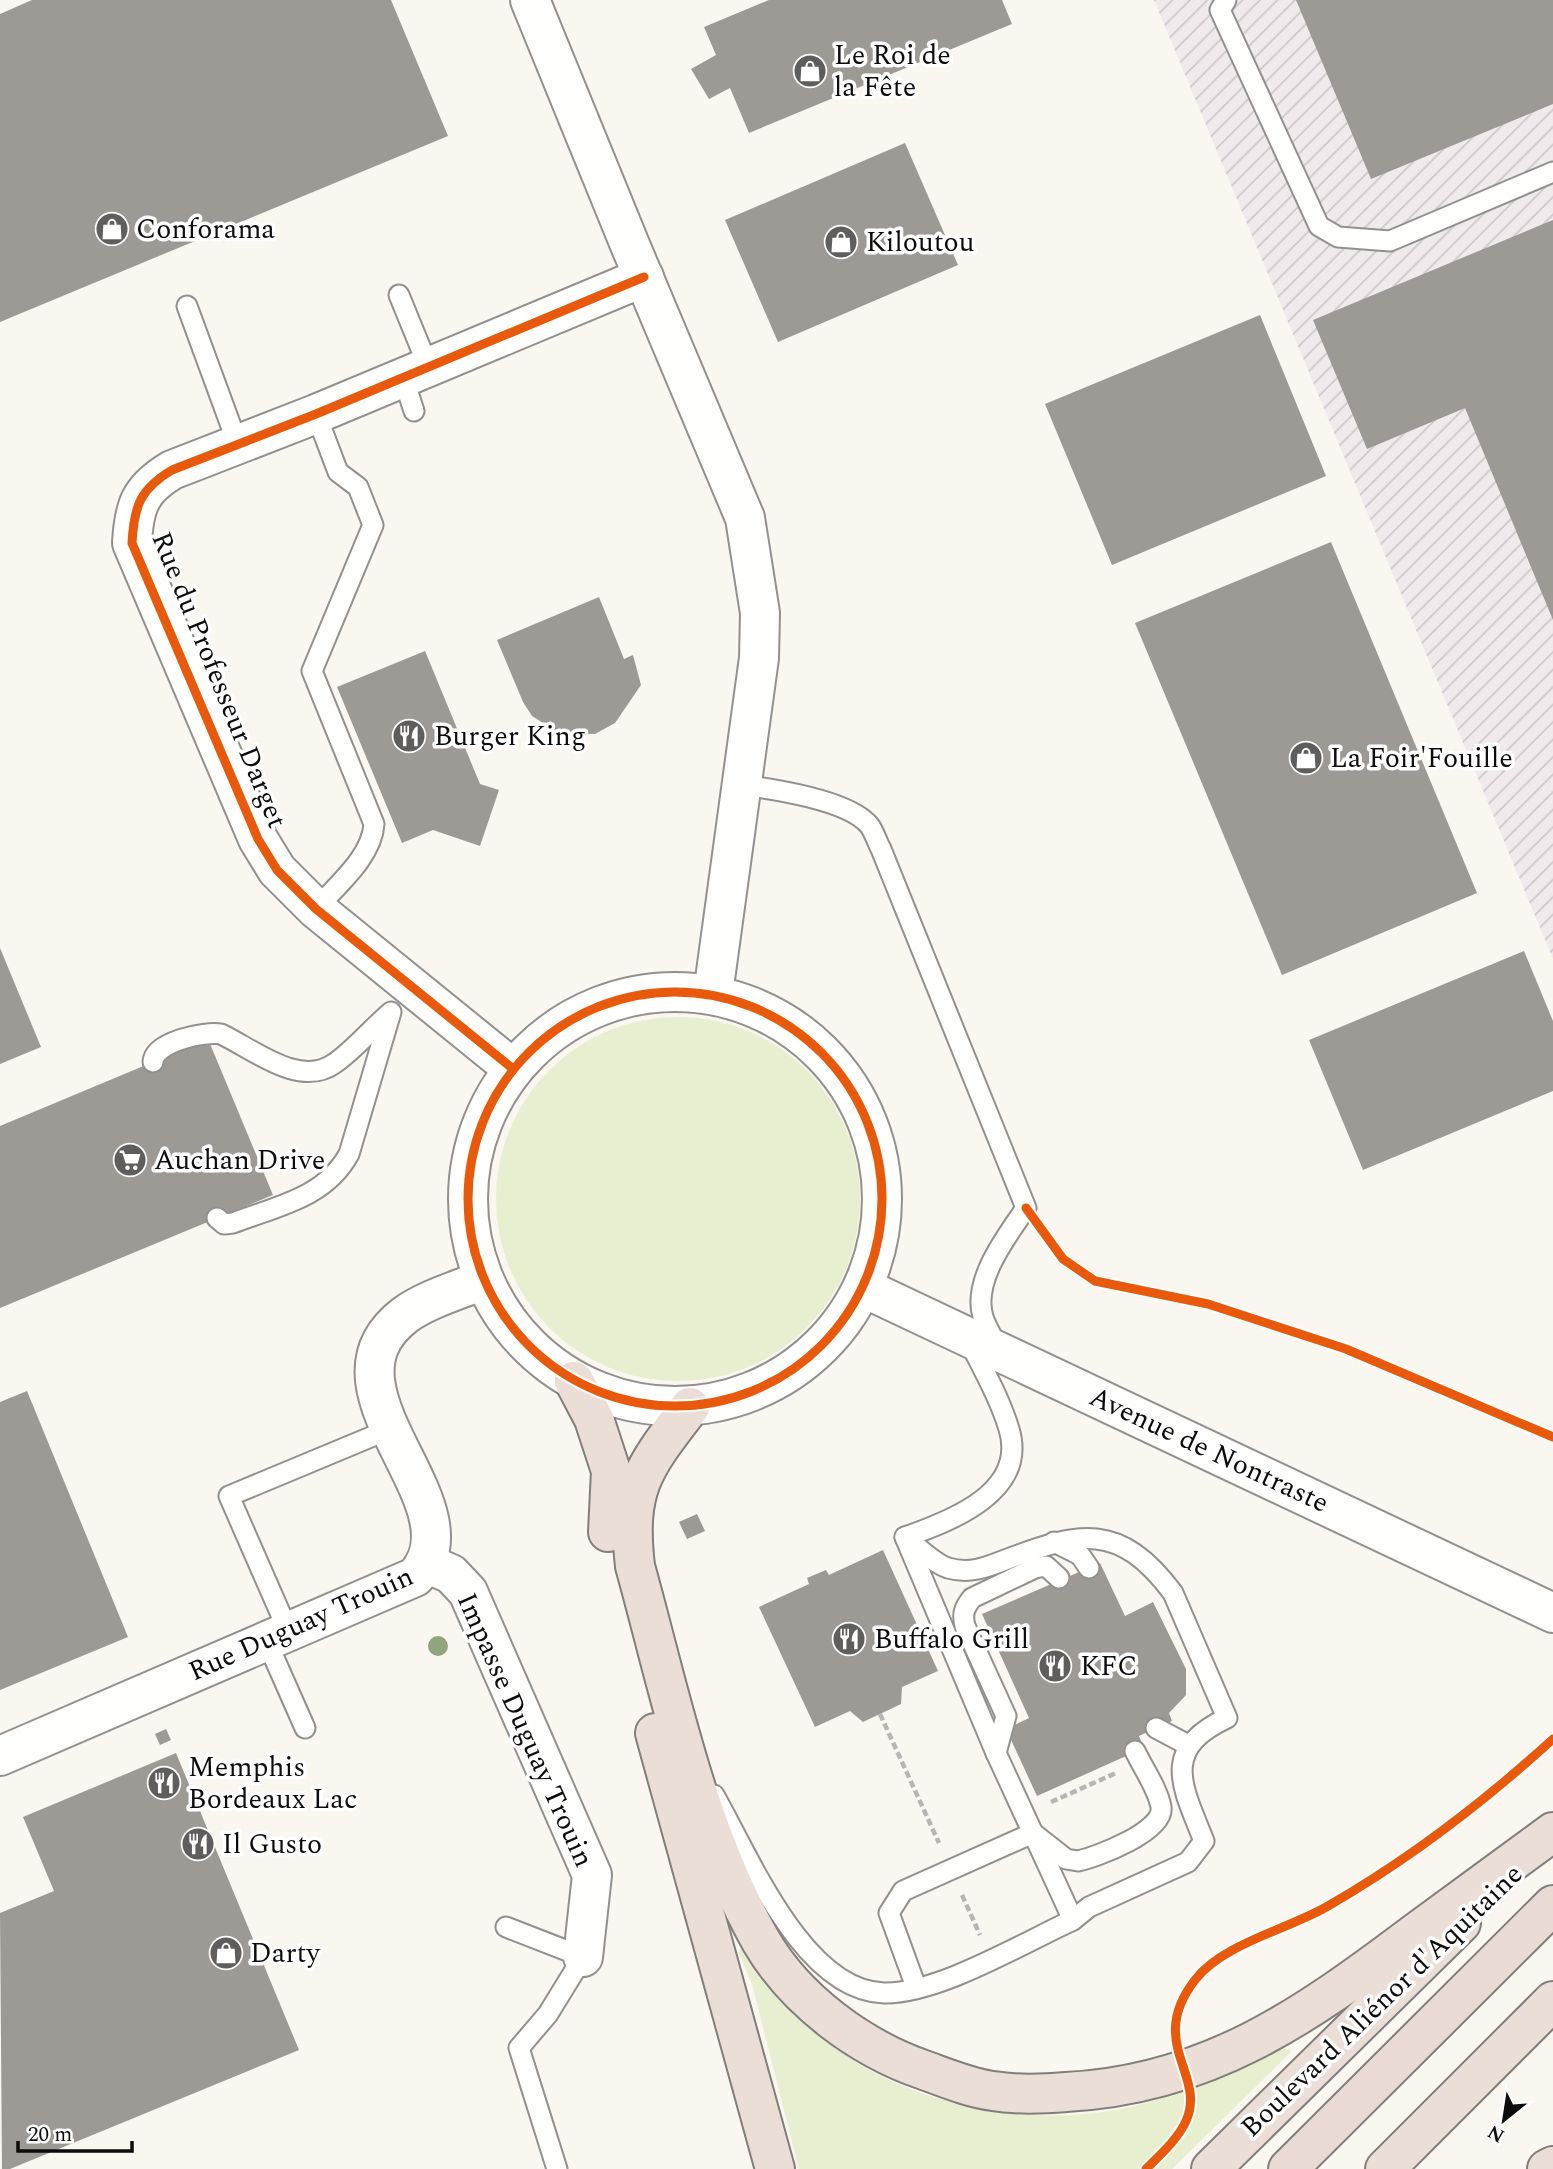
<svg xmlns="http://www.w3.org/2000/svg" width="1553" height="2169" font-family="Spectral,serif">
<defs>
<pattern id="industrial-furrows" width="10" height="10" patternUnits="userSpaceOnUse" patternTransform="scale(1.75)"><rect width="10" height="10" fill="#f0eaed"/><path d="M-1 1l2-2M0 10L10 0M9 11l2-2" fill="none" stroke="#cdc8ca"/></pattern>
</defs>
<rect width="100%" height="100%" fill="#faf6f0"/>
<polygon fill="url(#industrial-furrows)" points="1154,0 1553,0 1553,959"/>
<g fill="#e8eed0">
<circle cx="678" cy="1199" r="182"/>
<path d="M744,1943C765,1969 784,1999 807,2023C878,2097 1005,2126 1103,2112C1161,2104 1222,2077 1273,2050L1289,2049L1291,2052L1172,2169H799L752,1984L738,1952Z"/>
</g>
<g fill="#9d9a96">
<polygon points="32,0 391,0 448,136 0,322 0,14"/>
<polygon points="769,0 1002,0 1012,24 749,133 730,88 709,99 691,69 716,55 704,27"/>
<polygon points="1296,0 1553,0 1553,104 1371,179"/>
<polygon points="905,143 958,265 778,342 725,220"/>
<polygon points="1553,220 1553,620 1465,408 1367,449 1313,320"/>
<polygon points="1260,315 1326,476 1112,565 1045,404"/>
<polygon points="1331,542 1477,893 1282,975 1135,623"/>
<polygon points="599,597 624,659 633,655 641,685 615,723 595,734 559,733 532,716 523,702 497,640"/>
<polygon points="425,651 480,784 499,790 480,846 433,830 402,843 337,687"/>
<polygon points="0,948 41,1047 0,1064"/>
<polygon points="1524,951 1553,1021 1553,1091 1363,1170 1309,1040"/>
<polygon points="208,1039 273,1195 0,1308 0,1126"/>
<polygon points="27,1391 128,1637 0,1690 0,1402"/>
<polygon points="697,1514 705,1531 687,1539 679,1522"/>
<polygon points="883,1550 938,1671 902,1687 901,1704 863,1722 850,1711 815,1727 759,1607 809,1584 807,1578 826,1570 829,1575"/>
<polygon points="1100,1563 1125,1616 1153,1602 1186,1669 1186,1695 1169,1713 1172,1721 1139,1736 1144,1748 1037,1796 1006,1729 1029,1718 982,1614"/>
<polygon points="166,1729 171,1740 160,1745 155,1734"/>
<polygon points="176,1753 299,2050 10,2169 2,2169 0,1913 54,1891 23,1817"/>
</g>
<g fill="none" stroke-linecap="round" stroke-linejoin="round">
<defs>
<g id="service">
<polyline points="1226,0 1220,10 1319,226 1338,237 1390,241 1553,172"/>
<polyline points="399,295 428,366"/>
<polyline points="187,306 238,445"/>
<polyline points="403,377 414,411"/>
<path d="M316,414L338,472L358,487L373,525L312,671L374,824C372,857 337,885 316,909"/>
<path d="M742,785C773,789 848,800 869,825C874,831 877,842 881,849L1026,1208C1007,1236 972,1280 983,1317C986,1327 993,1337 997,1347"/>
<path d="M153,1062C154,1042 204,1031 221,1034C253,1049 300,1089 335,1063C354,1050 372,1028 391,1012L349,1154C325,1198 277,1206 233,1223L224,1224L217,1218"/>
<path d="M969,1341C983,1369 1000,1399 1009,1429C1028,1492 951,1521 905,1537L996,1753L1073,1920"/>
<polyline points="1054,1542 1080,1555 1089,1568"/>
<polyline points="289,1633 229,1496 390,1429"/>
<polyline points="267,1642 305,1728"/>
<polyline points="1156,1728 1188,1745"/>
<path d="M996,1753L1006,1716L965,1626C962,1614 964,1608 972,1598L1035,1568L1046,1566L1059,1578"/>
<path d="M714,1795C749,1856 803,1991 884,1993C938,1994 1023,1943 1073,1920L1089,1907L1188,1862L1204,1841C1182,1786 1160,1749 1227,1718L1173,1593C1119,1521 1079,1532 1005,1560C985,1568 969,1574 948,1568C933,1563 917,1546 905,1537"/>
<polyline points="506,1927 583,1957 548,2014 519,2048 557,2169"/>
<path d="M916,1987L889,1913L903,1891L1033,1833L1066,1859L1078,1861C1097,1857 1165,1831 1161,1807C1158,1789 1143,1768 1135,1751"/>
</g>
<g id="minor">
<path d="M512,1068L316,909L277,870L258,839L132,543C134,506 140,489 172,470L316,414L644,277"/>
<polyline points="428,1564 451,1574 468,1592 592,1875 583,1957"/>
<path d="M0,1756L415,1577C483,1505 307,1390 405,1315C427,1299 459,1290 483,1280"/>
</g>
<g id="tertiary">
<polyline points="530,0 630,245 745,518 760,613 759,658 713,994"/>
<circle cx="675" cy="1199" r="207"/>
<polyline points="864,1288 1553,1613"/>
</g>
<g id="trunk">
<polyline points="574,1381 594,1419 611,1471 608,1532"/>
<path d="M690,1407C644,1467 626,1487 635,1566C670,1692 696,1827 761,1941C795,2000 860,2048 924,2070C946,2078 970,2088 993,2091C1017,2095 1042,2094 1066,2092C1208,2085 1305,2016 1414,1934C1460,1900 1507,1866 1553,1832"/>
<polyline points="655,1733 775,2169"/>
<polyline points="1211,2169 1461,1923"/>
<polyline points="1385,2169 1553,2001"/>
<polyline points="1547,2169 1553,2166"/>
</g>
<polyline id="motorway" points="1288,2169 1553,1905"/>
</defs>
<use href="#service" stroke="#93918f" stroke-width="23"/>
<use href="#minor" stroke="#93918f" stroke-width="42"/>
<use href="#tertiary" stroke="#93918f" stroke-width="42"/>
<use href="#trunk" stroke="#807f7c" stroke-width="42"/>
<use href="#motorway" stroke="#807f7c" stroke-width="42"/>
<g stroke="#b7b6b5" stroke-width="4.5" stroke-dasharray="7 3.5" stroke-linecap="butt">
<polyline points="880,1714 939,1843"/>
<polyline points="1051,1802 1116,1773"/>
<polyline points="962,1895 980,1935"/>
</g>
<use href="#service" stroke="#fefefd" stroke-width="19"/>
<use href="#minor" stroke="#fefefd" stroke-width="38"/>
<use href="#tertiary" stroke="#fefefd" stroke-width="38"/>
<use href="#trunk" stroke="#eaded6" stroke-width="38"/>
<use href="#motorway" stroke="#e9dad4" stroke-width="38"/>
<defs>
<g id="cycleway">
<circle cx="675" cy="1199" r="207"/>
<path d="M512,1068L316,909L277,870L258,839L132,543C134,506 140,489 172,470L316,414L644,277"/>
<polyline points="1026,1208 1063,1259 1095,1281 1208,1304 1346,1349 1553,1437"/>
<path d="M1146,2169C1160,2155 1178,2139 1186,2121C1207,2075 1146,2043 1195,1980C1222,1944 1289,1929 1328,1906C1408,1860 1485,1801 1553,1739"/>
</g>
</defs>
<use href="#cycleway" stroke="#fff" stroke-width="13"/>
<use href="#cycleway" stroke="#e8590c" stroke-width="9"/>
</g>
<circle fill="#90a57c" cx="438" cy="1646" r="10"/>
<defs>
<symbol id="shop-disc" viewBox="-11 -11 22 22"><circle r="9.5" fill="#5f5e5c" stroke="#fff"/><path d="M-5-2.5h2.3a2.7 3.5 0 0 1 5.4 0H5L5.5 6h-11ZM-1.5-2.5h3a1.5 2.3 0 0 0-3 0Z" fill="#fff"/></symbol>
<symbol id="restaurant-disc" viewBox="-11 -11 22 22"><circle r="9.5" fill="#5f5e5c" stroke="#fff"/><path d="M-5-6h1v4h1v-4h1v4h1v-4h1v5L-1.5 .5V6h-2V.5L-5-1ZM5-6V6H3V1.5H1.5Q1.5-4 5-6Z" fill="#fff"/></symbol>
<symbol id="supermarket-disc" viewBox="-11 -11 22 22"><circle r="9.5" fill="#5f5e5c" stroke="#fff"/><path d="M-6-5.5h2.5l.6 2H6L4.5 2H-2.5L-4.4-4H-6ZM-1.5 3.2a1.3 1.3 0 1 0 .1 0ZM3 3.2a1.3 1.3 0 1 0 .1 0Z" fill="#fff"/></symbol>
</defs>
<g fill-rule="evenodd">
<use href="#shop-disc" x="791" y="52" width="38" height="38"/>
<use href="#shop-disc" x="93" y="210" width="38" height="38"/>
<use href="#shop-disc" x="822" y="223" width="38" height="38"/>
<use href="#restaurant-disc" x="390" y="717" width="38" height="38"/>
<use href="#shop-disc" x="1287" y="739" width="38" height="38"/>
<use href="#supermarket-disc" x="111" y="1141" width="38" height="38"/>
<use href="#restaurant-disc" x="830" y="1620" width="38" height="38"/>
<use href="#restaurant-disc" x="1036" y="1647" width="38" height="38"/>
<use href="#restaurant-disc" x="145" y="1764" width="38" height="38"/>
<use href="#restaurant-disc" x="179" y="1825" width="38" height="38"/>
<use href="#shop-disc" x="207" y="1934" width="38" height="38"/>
</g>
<g text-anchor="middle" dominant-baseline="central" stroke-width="7" stroke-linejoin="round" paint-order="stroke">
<g font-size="28" fill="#0c0c0c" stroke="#fff" text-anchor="start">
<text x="834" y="55">Le Roi de<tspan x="834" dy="32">la Fête</tspan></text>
<text x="136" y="229">Conforama</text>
<text x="866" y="242">Kiloutou</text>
<text x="434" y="736">Burger King</text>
<text x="1330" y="758">La Foir'Fouille</text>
<text x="154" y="1160">Auchan Drive</text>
<text x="874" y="1639">Buffalo Grill</text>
<text x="1080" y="1666">KFC</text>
<text x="188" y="1767">Memphis<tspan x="188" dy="32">Bordeaux Lac</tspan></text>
<text x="222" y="1844">Il Gusto</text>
<text x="250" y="1953">Darty</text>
</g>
<g font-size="28" fill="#0c0c0c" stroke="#fff">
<text transform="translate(219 680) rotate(68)">Rue du Professeur Darget</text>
<text transform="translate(1209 1450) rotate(25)">Avenue de Nontraste</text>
<text transform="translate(301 1624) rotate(-24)">Rue Duguay Trouin</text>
<text transform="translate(525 1730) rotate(66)">Impasse Duguay Trouin</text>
<text transform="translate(1382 2001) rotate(-44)">Boulevard Aliénor d'Aquitaine</text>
</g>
</g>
<g transform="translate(1504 2120) rotate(210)" stroke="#ffffff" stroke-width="5" paint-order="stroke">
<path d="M0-5L12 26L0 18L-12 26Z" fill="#0c0c0c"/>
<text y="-10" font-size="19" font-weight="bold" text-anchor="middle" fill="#0c0c0c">N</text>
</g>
<path d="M18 2141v10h114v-10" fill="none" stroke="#0c0c0c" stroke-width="3.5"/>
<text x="28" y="2141" font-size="21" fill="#0c0c0c" stroke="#ffffff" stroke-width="5" paint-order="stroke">20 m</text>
</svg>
